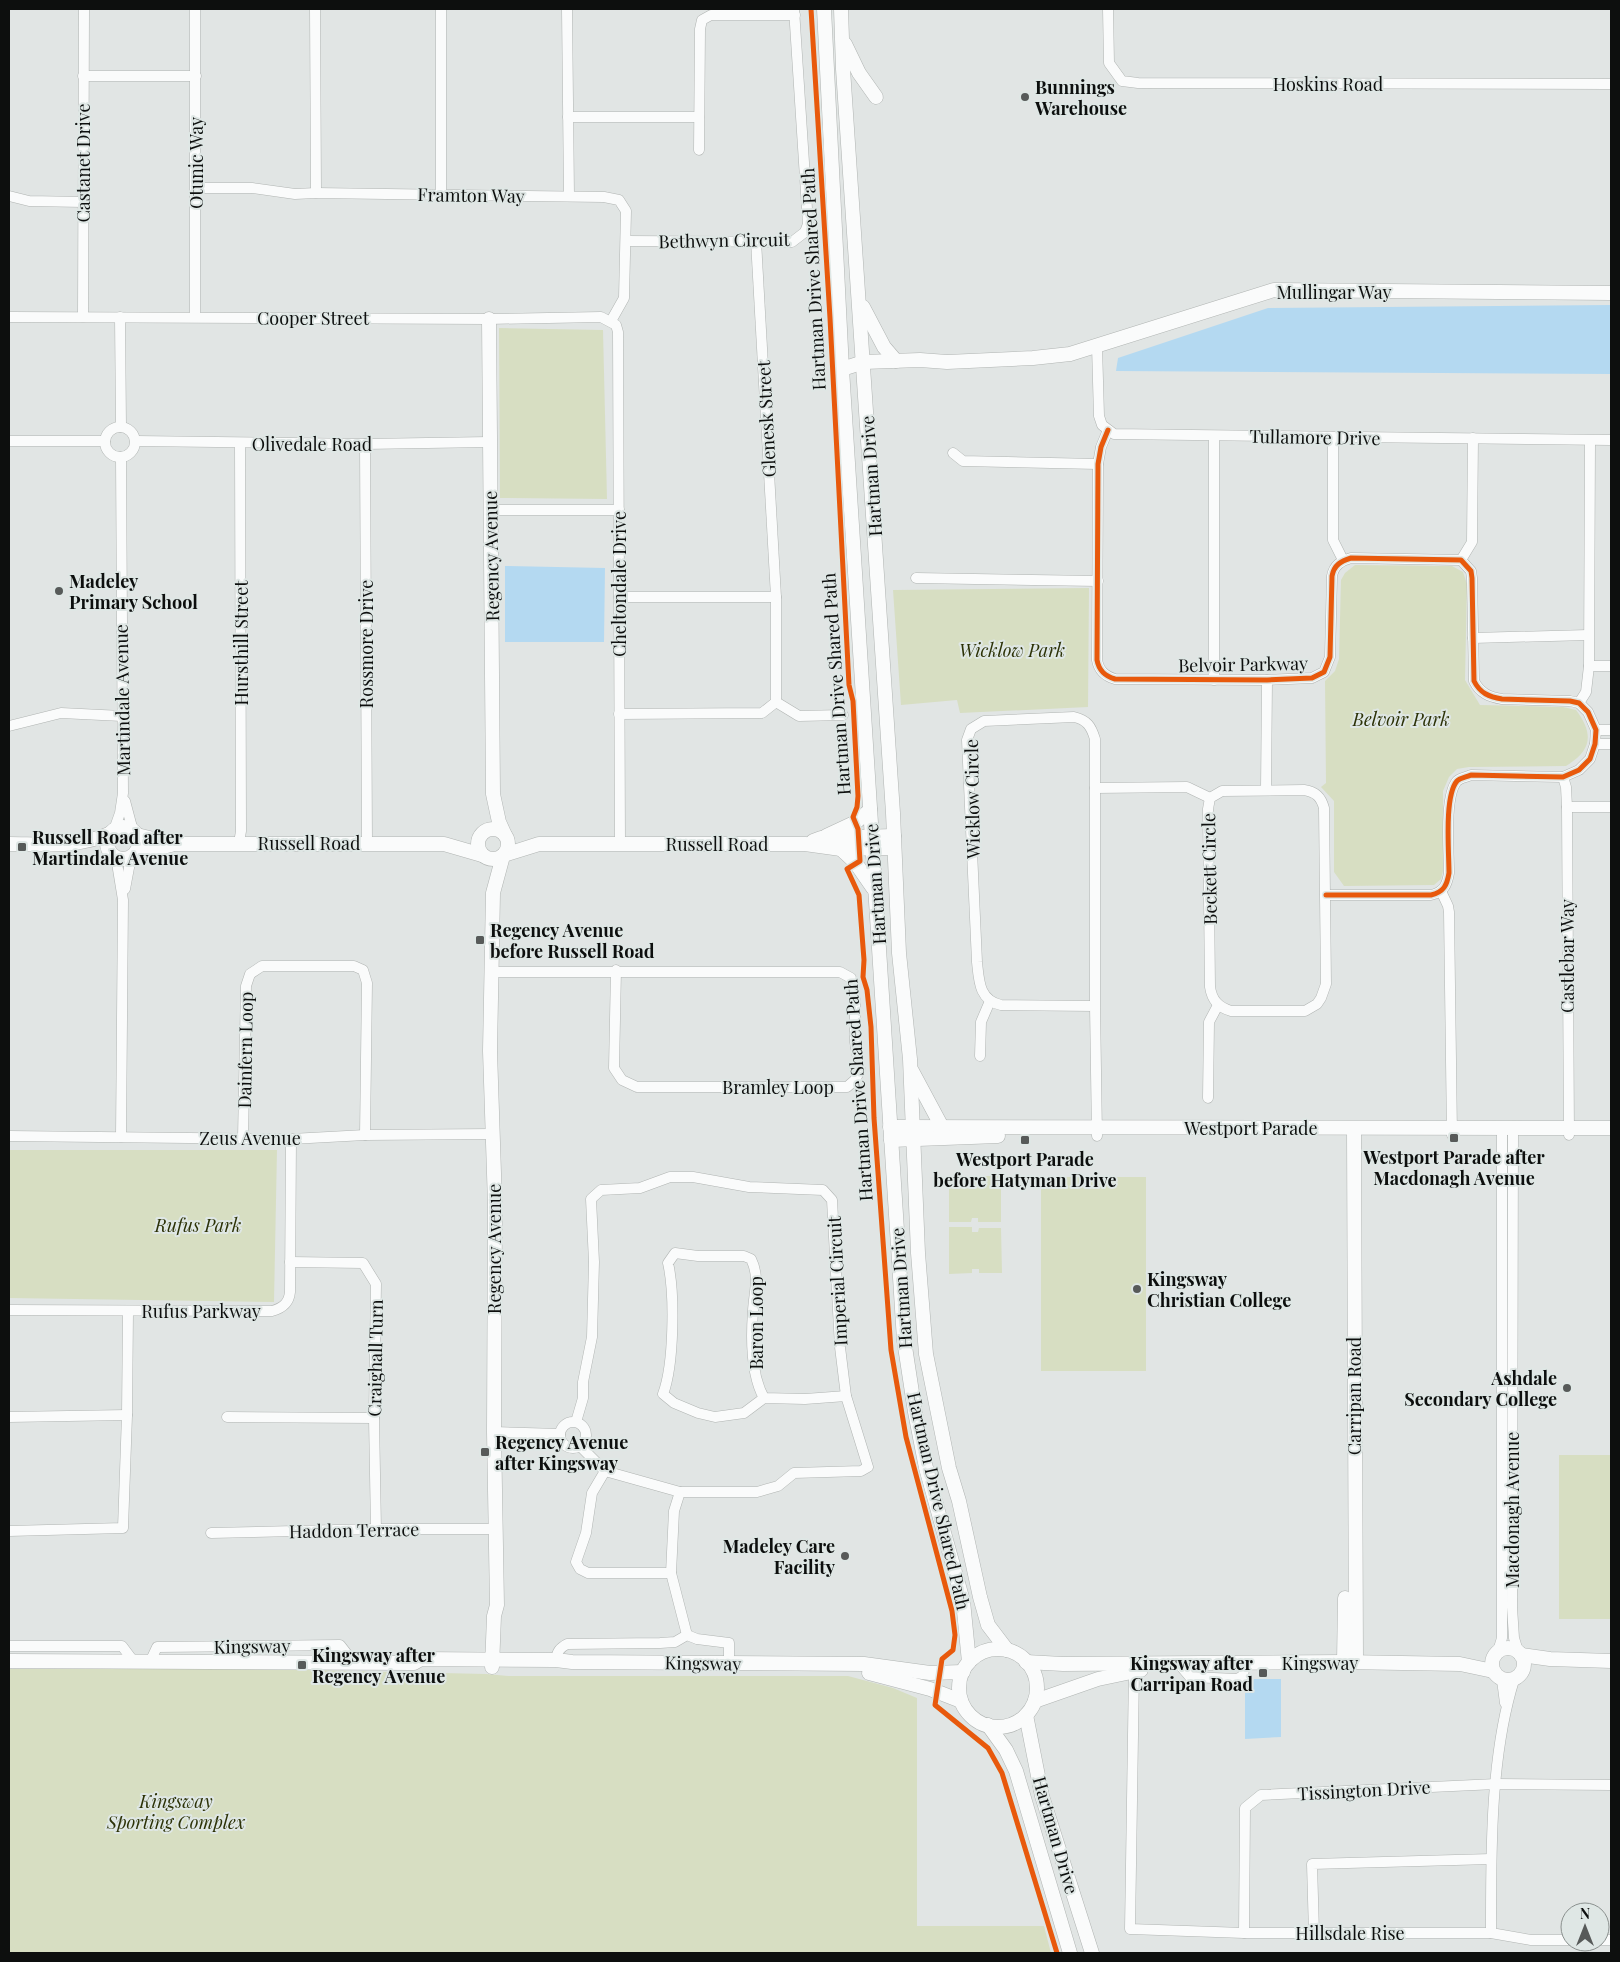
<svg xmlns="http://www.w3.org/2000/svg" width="1620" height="1962" font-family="'Playfair Display',serif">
<rect width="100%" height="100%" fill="#e1e5e4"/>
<g fill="#d7dec2">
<polygon points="499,328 603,330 607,499 500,498"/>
<path d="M1355,565L1452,566L1463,572L1467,584L1465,680L1480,705L1563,707L1576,710C1594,734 1592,750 1566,766L1469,767L1457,769L1449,777L1443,791V871L1441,879L1434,885L1344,886L1334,872V801L1321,787L1326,783L1325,681L1335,671L1339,659L1341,580L1345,573Z"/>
<polygon points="1089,588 1088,707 960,713 957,700 901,705 893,590"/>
<polygon points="9,1150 277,1150 274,1302 9,1298"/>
<polygon points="978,1176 1001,1176 1001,1222 978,1222 978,1218 972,1218 971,1222 949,1222 949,1177 971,1177 972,1180 978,1180"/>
<rect x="1041" y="1177" width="105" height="194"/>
<polygon points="949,1227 972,1227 972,1232 978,1232 979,1228 1001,1228 1002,1273 979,1273 979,1269 972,1269 972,1273 949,1274"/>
<rect x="1559" y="1455" width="52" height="164"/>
<polygon points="9,1669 262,1669 486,1674 508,1676 848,1676 893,1688 917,1698 917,1926 1044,1926 1051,1953 9,1953"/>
</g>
<g fill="#b4d9f1">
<polygon points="1611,305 1611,374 1116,371 1118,358 1268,308"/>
<polygon points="505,566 605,568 604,642 505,642"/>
<polygon points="1254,1679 1281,1679 1281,1737 1245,1739 1245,1689"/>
</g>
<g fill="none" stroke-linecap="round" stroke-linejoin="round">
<defs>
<g id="street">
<polyline points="315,9 316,193"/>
<polyline points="441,9 441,195"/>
<polyline points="567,9 569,196"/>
<polyline points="1108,9 1109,63 1122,81 1138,83 1611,84"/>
<polyline points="83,76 196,76"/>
<polyline points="568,117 699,117"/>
<polyline points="699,150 700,29 702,20 711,15 795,15"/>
<polyline points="196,188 252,188 295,194 316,193 604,197 619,200 626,211 624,298 611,321"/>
<polyline points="9,196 29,201 83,202"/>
<polyline points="626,241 792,242 805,232 808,224 794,9"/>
<polyline points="756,241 776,597"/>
<polyline points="9,317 489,319 601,317 616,325 618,332 620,844"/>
<polyline points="83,317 84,9"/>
<polyline points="120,317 121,427"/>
<polyline points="195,317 195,9"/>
<polyline points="1097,346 1099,416 1102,425 1114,434 1611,440"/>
<circle cx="120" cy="442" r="15"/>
<path d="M1108,430L1101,447L1098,464L1097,660C1099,671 1105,676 1115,679L1267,680L1312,678L1324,672L1330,657L1332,576C1334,565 1341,561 1351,558L1461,560L1471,571L1472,578L1474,681C1480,693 1489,697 1502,699L1570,701L1579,703L1588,712L1596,730L1595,744L1590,759L1579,770L1563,777L1471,775C1467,777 1460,778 1457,781C1444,796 1449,852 1449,873C1447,885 1444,892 1431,895H1326"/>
<polyline points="1214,436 1214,680"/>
<polyline points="1333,437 1333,540 1343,560"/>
<polyline points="9,441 105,441"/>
<polyline points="136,441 365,444 489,442"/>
<polyline points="365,444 367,843"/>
<polyline points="953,453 963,461 1098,464"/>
<polyline points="490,510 619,510"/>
<polyline points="1461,560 1472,542 1473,438"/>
<polyline points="916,578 1098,581"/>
<polyline points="1473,638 1588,635"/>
<polyline points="1589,666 1611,666"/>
<polyline points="776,702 799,716 843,715"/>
<polyline points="1579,703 1586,692 1589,666 1590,441"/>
<polyline points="619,714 762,713 776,702 776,597 619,597"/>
<polyline points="9,726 61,713 122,716"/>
<polyline points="1596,730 1611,730"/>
<polyline points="1595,744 1611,744"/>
<polyline points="1563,777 1566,787 1567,807 1569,1135"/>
<polyline points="1095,788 1187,787 1210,798"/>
<polyline points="1266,790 1267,680"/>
<path d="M1304,790C1316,792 1321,797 1324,808L1326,984L1321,998L1317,1004L1305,1011H1231C1218,1007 1212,1000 1210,987L1208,809L1210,798L1222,791Z"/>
<polyline points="125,801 133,831"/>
<polyline points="1567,807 1611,807"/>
<polyline points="114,830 120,813 123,793 121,457"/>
<polyline points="239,843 241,831 240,443"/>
<polyline points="116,857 123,900 121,1137"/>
<polyline points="125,889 131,857"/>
<polyline points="1441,891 1448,906 1449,912 1452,1135"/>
<polyline points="492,972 840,972 851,978 855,1000 855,1042 860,1070 855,1080 847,1087 637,1087 622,1080 614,1068 616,970"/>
<path d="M1095,1006L1001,1005C979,1000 979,981 977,962L967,740L971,729L984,721L1074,717C1087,720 1091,726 1095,739V1006L1097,1136"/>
<polyline points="980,1056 981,1022 990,1001"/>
<polyline points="1208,1098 1209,1022 1218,1005"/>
<polyline points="1513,1129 1512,1607 1514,1638 1518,1651"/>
<polyline points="9,1136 291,1139 365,1135 492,1134"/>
<polyline points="243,1138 246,986 250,974 262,966 354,966 363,970 367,983 365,1135"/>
<polyline points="290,1262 363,1263 376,1284 374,1418 376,1529"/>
<path d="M9,1310L272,1311C283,1308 289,1303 290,1292L291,1139"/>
<path d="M764,1398C751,1375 751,1338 753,1311C754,1291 760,1277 751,1259L744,1256H698L675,1253L668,1263C675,1294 674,1365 663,1394L674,1403L698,1413L715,1417L744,1413L764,1398L805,1399L846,1396"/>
<polyline points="9,1417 127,1415"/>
<polyline points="227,1417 374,1418"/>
<circle cx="573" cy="1435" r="13"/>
<polyline points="576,1422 583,1398 583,1382 592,1337 594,1262 591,1199 601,1190 640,1188 670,1177 693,1177 749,1187 823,1190 832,1200 840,1347 846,1396 868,1467 861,1471 794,1473 778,1486 757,1492 680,1492 605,1471 580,1446"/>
<polyline points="494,1432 560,1434"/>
<polyline points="605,1471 592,1493 586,1533 576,1562 580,1569 588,1573 671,1573"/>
<polyline points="680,1492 674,1511 671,1573 687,1635"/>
<polyline points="9,1531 123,1528 127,1415 128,1312"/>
<polyline points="211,1533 376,1529 497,1529"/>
<polyline points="9,1646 122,1646 134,1662"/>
<polyline points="1498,1651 1502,1638 1502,1129"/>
<path d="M556,1660C557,1651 560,1648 567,1644L660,1643L675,1642L687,1635L697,1639L729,1643V1663"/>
<polyline points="150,1662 157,1647 340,1645 354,1663"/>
<polyline points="1179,1664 1190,1677 1237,1679 1243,1676 1245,1664"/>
<polyline points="1134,1671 1130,1929 1244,1933 1491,1933 1531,1940 1570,1940"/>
<polyline points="1502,1680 1505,1703"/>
<polyline points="1244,1933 1245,1808 1261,1795 1496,1784 1611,1785"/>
<polyline points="1314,1933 1312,1864 1491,1859"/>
<path d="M1491,1933C1491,1853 1490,1757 1514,1680"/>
<polyline points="1600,1940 1611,1940"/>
</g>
<g id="secondary">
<polyline points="824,9 842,369 904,1340 915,1412 926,1468 963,1601 969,1662"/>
<polyline points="841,9 843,69 893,813 899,953 910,1059 918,1253 926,1354 949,1468 959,1501 980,1597 988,1625 1007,1650"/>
<polyline points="845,44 859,73 876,97"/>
<polyline points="863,307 884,347 896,361"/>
<polyline points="489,319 493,794 499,822 504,833"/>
<polyline points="842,369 864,362 920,360 947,362 1033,358 1070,354 1274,290 1611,293"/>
<circle cx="123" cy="843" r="16"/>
<circle cx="493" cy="844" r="15"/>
<polyline points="137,835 174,844 444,844 482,855"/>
<polyline points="826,836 856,822 870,810"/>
<polyline points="813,841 821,838 894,836"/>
<path d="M9,844C44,844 78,848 111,833"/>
<polyline points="841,849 855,862 873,888"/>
<polyline points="135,854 171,845"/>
<polyline points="504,855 539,844 805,844 841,849 894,848"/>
<polyline points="912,1071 942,1127"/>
<polyline points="890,1127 1611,1128"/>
<polyline points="1354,1129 1356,1662"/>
<polyline points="891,1140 998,1136"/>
<circle cx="1508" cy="1664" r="16"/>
<circle cx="998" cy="1688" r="39"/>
<polyline points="1521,1655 1550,1659 1611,1661"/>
<polyline points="9,1661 414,1663 421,1659 556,1660 572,1662 864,1664 930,1673 963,1672"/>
<polyline points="1026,1662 1063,1664 1344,1662 1460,1664 1493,1671"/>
<polyline points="1344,1662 1345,1598"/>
<polyline points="492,1667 494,1616 497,1605 494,1432 495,1204 490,1051 493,893 503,856"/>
<polyline points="869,1673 930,1689 961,1701"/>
<polyline points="1035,1701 1098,1679 1141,1670"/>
<polyline points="1026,1715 1042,1796 1092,1953"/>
<polyline points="988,1725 1006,1750 1016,1771 1070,1953"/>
</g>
</defs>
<use href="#street" stroke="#b0b4b2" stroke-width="11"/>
<use href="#secondary" stroke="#b0b4b2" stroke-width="15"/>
<use href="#street" stroke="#fafbfb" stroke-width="10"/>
<use href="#secondary" stroke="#fafbfb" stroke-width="14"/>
<defs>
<g id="cycleway">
<polyline points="811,9 830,318 849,685 853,701 858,796 857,807 853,817 858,829 860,861 847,869 859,895 864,960 863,977 867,990 871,1027 874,1118 891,1350 906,1437 952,1611 955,1635 953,1650 942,1659 935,1705 988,1748 1002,1773 1057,1953"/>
<path d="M1108,430L1101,447L1098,464L1097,660C1099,671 1105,676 1115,679L1267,680L1312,678L1324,672L1330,657L1332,576C1334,565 1341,561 1351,558L1461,560L1471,571L1472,578L1474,681C1480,693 1489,697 1502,699L1570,701L1579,703L1588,712L1596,730L1595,744L1590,759L1579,770L1563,777L1471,775C1467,777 1460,778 1457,781C1444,796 1449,852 1449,873C1447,885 1444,892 1431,895H1326"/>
</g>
</defs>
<use href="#cycleway" stroke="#dfe7e5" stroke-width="8"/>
<use href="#cycleway" stroke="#e8590c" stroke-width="5"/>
</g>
<g fill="#575a59" stroke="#dfe7e5" stroke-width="2">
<circle cx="1025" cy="97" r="5"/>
<circle cx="59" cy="591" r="5"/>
<rect x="17" y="842" width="10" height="10" rx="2.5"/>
<rect x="475" y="935" width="10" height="10" rx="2.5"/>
<rect x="1449" y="1133" width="10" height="10" rx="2.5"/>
<rect x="1020" y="1135" width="10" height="10" rx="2.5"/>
<circle cx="1137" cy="1289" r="5"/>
<circle cx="1567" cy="1388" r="5"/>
<rect x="480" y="1447" width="10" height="10" rx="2.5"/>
<circle cx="845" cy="1556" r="5"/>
<rect x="297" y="1660" width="10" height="10" rx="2.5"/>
<rect x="1258" y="1668" width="10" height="10" rx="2.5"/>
</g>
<g text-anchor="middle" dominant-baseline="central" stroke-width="4" stroke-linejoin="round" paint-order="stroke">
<g font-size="18" fill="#0d0f0e" stroke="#dfe7e5">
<text x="1328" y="84">Hoskins Road</text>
<text transform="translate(83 163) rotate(-90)">Castanet Drive</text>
<text transform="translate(196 163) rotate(-90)">Otunic Way</text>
<text transform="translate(471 195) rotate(1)">Framton Way</text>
<text transform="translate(724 240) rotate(-1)">Bethwyn Circuit</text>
<text transform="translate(813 279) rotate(-93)">Hartman Drive Shared Path</text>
<text x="1334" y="292">Mullingar Way</text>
<text x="313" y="318">Cooper Street</text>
<text transform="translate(766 419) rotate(-93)">Glenesk Street</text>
<text transform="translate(1315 437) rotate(1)">Tullamore Drive</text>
<text x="312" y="444">Olivedale Road</text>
<text transform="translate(871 476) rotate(-94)">Hartman Drive</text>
<text transform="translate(491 556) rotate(-91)">Regency Avenue</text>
<text transform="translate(619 584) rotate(-90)">Cheltondale Drive</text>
<text transform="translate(241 643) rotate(-90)">Hursthill Street</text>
<text transform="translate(366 644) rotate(-90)">Rossmore Drive</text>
<text transform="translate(1243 664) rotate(-1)">Belvoir Parkway</text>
<text transform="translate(836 684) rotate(-94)">Hartman Drive Shared Path</text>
<text transform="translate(122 700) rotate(-91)">Martindale Avenue</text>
<text transform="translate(972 799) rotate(-91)">Wicklow Circle</text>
<text x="309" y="843">Russell Road</text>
<text x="717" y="844">Russell Road</text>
<text transform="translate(1209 869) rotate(-91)">Beckett Circle</text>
<text transform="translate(875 884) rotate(-94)">Hartman Drive</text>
<text transform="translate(1567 956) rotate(-90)">Castlebar Way</text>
<text transform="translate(245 1050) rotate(-89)">Dainfern Loop</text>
<text x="778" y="1087">Bramley Loop</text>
<text transform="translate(858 1090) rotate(-94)">Hartman Drive Shared Path</text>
<text x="1251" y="1128">Westport Parade</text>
<text x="250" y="1138">Zeus Avenue</text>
<text transform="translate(494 1249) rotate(-90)">Regency Avenue</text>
<text transform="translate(837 1281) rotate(-93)">Imperial Circuit</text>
<text transform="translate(901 1288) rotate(-94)">Hartman Drive</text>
<text x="201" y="1311">Rufus Parkway</text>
<text transform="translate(756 1323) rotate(-90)">Baron Loop</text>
<text transform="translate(375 1358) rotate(-89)">Craighall Turn</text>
<text transform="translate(1354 1396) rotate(-90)">Carripan Road</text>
<text transform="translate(939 1501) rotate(77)">Hartman Drive Shared Path</text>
<text transform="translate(1512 1510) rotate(-90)">Macdonagh Avenue</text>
<text transform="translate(354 1530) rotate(-1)">Haddon Terrace</text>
<text transform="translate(252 1646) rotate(-1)">Kingsway</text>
<text transform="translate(703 1663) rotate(1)">Kingsway</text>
<text x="1320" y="1663">Kingsway</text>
<text transform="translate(1364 1790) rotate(-3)">Tissington Drive</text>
<text transform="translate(1056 1835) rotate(74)">Hartman Drive</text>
<text x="1350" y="1933">Hillsdale Rise</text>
</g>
<g font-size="18" font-weight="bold" fill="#0d0f0e" stroke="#dfe7e5" text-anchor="start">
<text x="1035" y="87">Bunnings<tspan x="1035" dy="21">Warehouse</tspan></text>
<text x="69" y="581">Madeley<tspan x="69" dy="21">Primary School</tspan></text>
<text x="32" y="837">Russell Road after<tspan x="32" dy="21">Martindale Avenue</tspan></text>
<text x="490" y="930">Regency Avenue<tspan x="490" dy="21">before Russell Road</tspan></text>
<text x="1454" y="1157" text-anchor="middle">Westport Parade after<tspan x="1454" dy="21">Macdonagh Avenue</tspan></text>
<text x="1025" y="1159" text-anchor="middle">Westport Parade<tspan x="1025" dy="21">before Hatyman Drive</tspan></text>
<text x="1147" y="1279">Kingsway<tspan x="1147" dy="21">Christian College</tspan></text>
<text x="1557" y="1378" text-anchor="end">Ashdale<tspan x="1557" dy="21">Secondary College</tspan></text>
<text x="495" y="1442">Regency Avenue<tspan x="495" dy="21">after Kingsway</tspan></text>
<text x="835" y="1546" text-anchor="end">Madeley Care<tspan x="835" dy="21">Facility</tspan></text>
<text x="312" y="1655">Kingsway after<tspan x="312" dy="21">Regency Avenue</tspan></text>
<text x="1253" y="1663" text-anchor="end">Kingsway after<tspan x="1253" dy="21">Carripan Road</tspan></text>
</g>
<g font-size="18" font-style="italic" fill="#2c3207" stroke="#dfe7e5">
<text x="1012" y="650">Wicklow Park</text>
<text x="1401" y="719">Belvoir Park</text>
<text x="198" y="1225">Rufus Park</text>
<text x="176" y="1801">Kingsway<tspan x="176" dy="21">Sporting Complex</tspan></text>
</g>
</g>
<rect width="1620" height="1962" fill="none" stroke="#0d0f0e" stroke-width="20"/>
<g transform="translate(1585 1927)"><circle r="24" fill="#dfe7e5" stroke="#8b918f"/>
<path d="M0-4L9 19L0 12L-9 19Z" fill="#575a59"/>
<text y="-8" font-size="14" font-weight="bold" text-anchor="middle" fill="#0d0f0e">N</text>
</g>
</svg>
